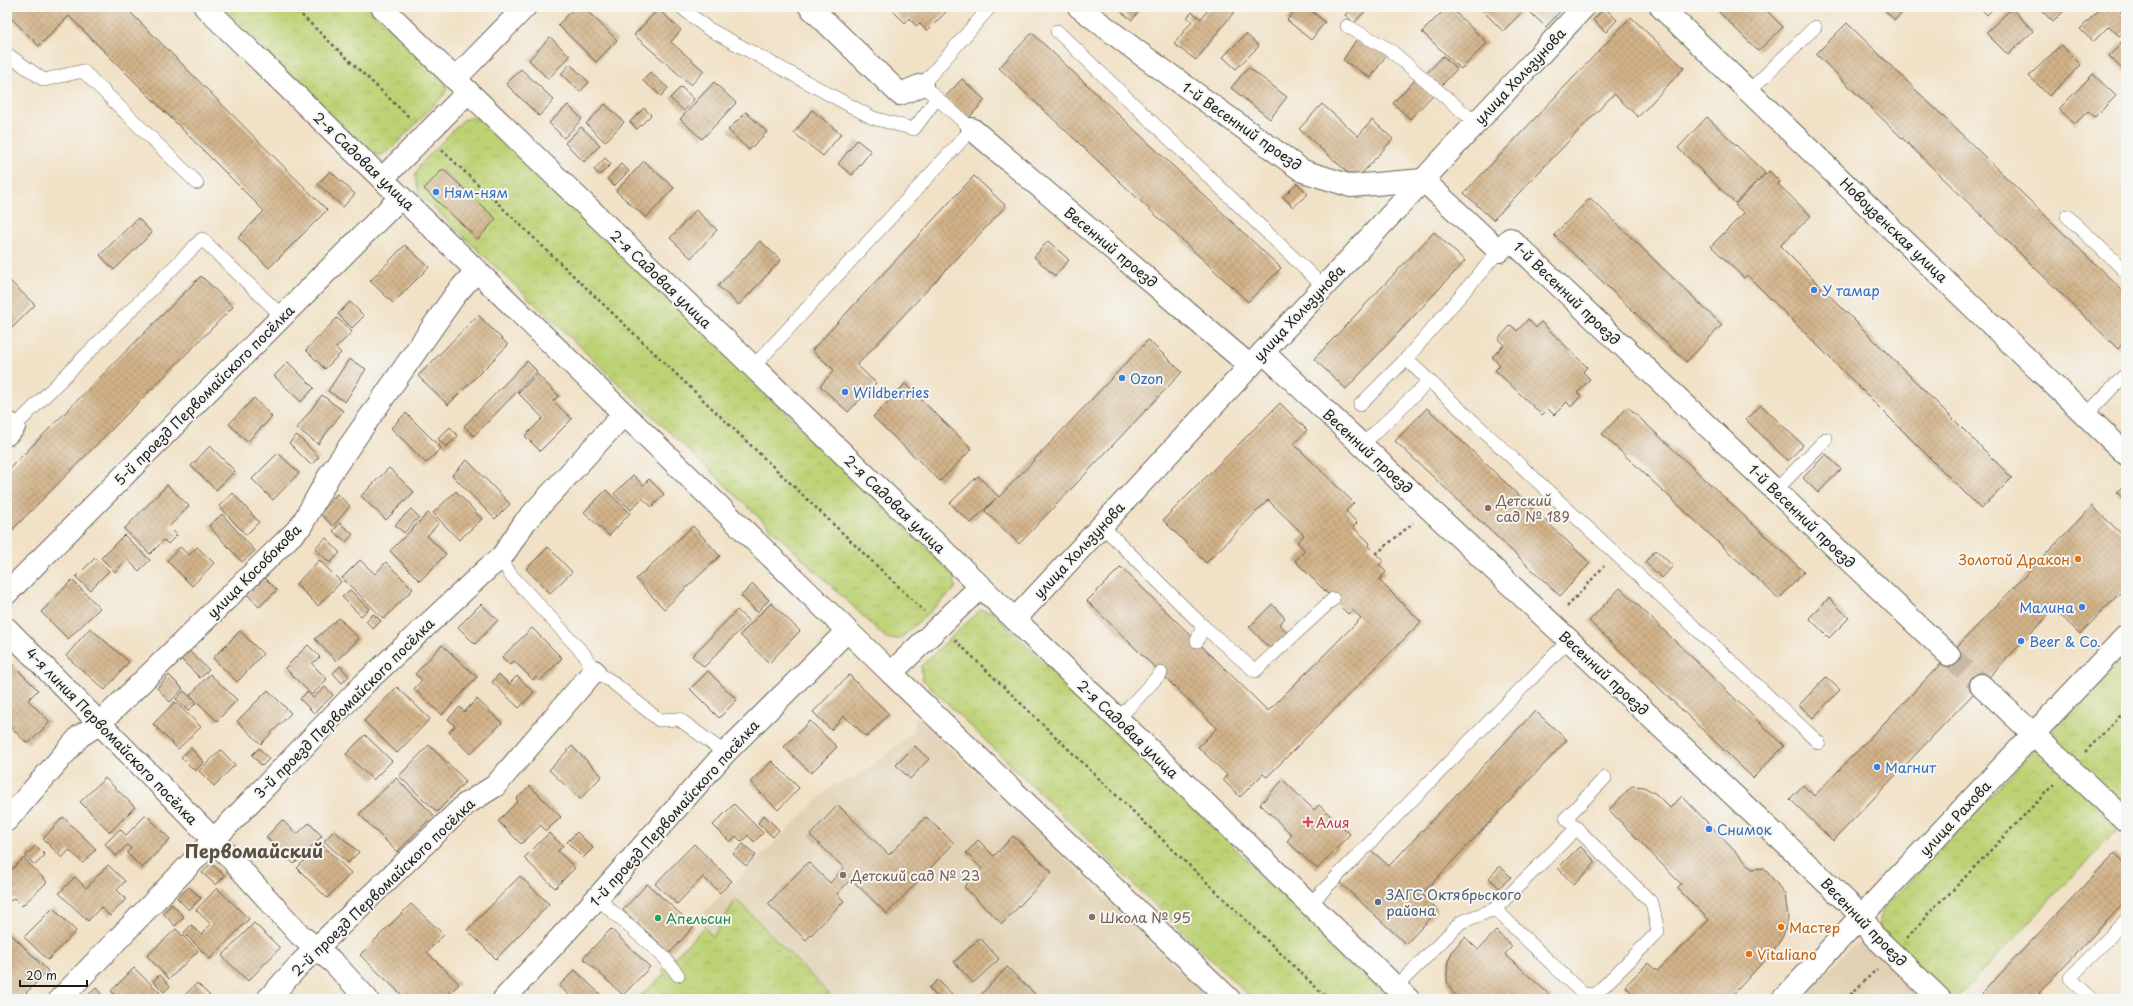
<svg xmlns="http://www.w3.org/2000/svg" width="2133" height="1006" font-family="'Playpen Sans',sans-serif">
<defs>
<pattern id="park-crowns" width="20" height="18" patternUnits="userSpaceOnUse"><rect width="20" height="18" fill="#bdd275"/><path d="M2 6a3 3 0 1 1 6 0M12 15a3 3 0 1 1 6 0" fill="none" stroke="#a2b465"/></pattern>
<pattern id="building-cross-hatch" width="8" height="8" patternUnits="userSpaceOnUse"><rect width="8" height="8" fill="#d1b289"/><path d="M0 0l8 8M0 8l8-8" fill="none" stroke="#b39876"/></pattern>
</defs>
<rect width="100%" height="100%" fill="#f6f6f2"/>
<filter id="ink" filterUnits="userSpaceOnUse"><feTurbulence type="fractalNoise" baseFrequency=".025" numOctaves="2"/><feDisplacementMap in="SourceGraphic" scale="8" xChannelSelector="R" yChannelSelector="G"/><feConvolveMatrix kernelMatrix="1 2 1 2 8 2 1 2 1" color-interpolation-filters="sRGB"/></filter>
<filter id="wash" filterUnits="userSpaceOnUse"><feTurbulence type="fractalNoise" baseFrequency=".012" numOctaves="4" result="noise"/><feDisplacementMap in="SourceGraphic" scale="16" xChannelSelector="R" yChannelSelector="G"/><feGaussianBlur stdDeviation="0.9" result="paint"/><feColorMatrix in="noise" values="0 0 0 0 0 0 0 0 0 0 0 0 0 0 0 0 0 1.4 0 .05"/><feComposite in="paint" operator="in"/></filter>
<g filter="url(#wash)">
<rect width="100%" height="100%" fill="#f1e1c6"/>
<g fill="#e1d1b4">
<polygon points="917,717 1090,883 1210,999 770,999 704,927 699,917 832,786 859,775 911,735"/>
<polygon points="1863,942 1871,945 1927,999 1800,999 1852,946"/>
</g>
<g fill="url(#park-crowns)" stroke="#6c7748">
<polygon points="221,7 367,7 444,80 447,88 443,96 390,150 381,155 372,154"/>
<polygon points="474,117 485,121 953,574 956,588 900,639 887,639 419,194 415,176 420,165 463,120"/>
<polygon points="980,610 992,612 1390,999 1252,999 922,679 921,666"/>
<polygon points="2126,653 2126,821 1956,999 1953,999 1881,931 1879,919 1884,908"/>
<polygon points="736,899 834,999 637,999 664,974 663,969 704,927 713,937"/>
</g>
<g id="blocks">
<g fill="url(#building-cross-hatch)">
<polygon points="7,7 125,7 327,210 269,268 238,238 264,211 69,16 39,46 7,14"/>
<polygon points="575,7 583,7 617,40 596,62 558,25"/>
<polygon points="889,7 951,7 927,31 919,23 916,26 909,18 905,23"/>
<polygon points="1115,7 1142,7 1132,20"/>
<polygon points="1210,7 1238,7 1196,60 1174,44 1192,21 1187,18 1192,12 1201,19"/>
<polygon points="1298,7 1307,7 1325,22 1311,40 1287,20"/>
<polygon points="1353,7 1368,8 1354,23 1345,15"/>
<polygon points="1447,7 1450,7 1487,43 1461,69 1422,32"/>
<polygon points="1479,7 1527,7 1503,31"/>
<polygon points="1536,7 1564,7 1546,27 1531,13"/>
<polygon points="1721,7 1763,7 1783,27 1758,51 1717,10"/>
<polygon points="1881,7 1907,7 1895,20"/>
<polygon points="1979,7 1995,7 1987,15"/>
<polygon points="2038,7 2068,7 2053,22"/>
<polygon points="2102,7 2116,7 2126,17 2126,29 2119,36 2109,26 2093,42 2080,29"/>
<polygon points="1605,8 1617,20 1606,32 1593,20"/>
<polygon points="2012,8 2033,31 2008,55 1986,33"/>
<polygon points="658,9 681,30 671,42 704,71 691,85 634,35"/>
<polygon points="1631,17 1684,68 1638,117 1614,94 1493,220 1464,193"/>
<polygon points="1847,23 2126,294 2126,340 2118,349 1816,54"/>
<polygon points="1032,33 1281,268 1248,302 999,68"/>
<polygon points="1246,34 1259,46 1236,69 1223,57"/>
<polygon points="550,37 570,56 548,79 529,60"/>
<polygon points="1358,37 1386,55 1371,78 1343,60"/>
<polygon points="2126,39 2126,71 2125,72 2109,56"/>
<polygon points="2061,45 2081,65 2049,96 2029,76"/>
<polygon points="1443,56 1457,69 1441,86 1427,73"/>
<polygon points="570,64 589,82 580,92 561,74"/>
<polygon points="1248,67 1287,97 1270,119 1231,88"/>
<polygon points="521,69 554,100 539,116 506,84"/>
<polygon points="650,72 668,88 661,96 643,81"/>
<polygon points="2093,74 2116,96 2095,117 2088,111 2075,124 2059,109"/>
<polygon points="962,79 985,100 968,119 945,97"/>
<polygon points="1416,79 1433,95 1410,119 1393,103"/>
<polygon points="714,82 736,103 702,139 680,119"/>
<polygon points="681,87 694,99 684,111 670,98"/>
<polygon points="605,104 624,122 605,142 586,124"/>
<polygon points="1322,104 1358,136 1372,120 1393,139 1356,180 1299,129"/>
<polygon points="568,105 582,119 564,138 549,123"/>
<polygon points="644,108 651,115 637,129 630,122"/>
<polygon points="812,110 841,134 823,156 794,133"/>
<polygon points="746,112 767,132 749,150 728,130"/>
<polygon points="1707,117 1765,173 1735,203 1678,148"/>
<polygon points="581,127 600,145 584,162 565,143"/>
<polygon points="857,140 871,151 852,175 838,164"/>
<polygon points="605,158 611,164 600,175 594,170"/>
<polygon points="644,161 674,188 646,218 616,191"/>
<polygon points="621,164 629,171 614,186 607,179"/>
<polygon points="443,169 496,219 478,239 424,189"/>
<polygon points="330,171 355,194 343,207 318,184"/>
<polygon points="1769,171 1780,182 1778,184 1811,216 1780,246 2012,478 1981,509 1747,275 1744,278 1711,246 1744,213 1735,205"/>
<polygon points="974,176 1006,206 857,365 876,383 848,412 820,386 834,370 812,350"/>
<polygon points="1297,183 1308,194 1293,207 1283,197"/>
<polygon points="1590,198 1722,325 1686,362 1554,235"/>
<polygon points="696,210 717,230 691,258 670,238"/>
<polygon points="138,218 152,233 114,270 100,255"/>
<polygon points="1434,232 1465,261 1346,389 1314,359"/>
<polygon points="760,241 781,260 739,305 718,286"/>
<polygon points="1048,241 1069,260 1055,276 1034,257"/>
<polygon points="405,245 429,267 393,303 370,281"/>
<polygon points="201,276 233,307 7,535 7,471"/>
<polygon points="7,278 35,305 7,333"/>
<polygon points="350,302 364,316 352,328 338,314"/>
<polygon points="478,315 508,345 448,405 418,376"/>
<polygon points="337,318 352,332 336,348 341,353 325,369 306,350"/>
<polygon points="1528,319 1536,328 1541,322 1587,367 1583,372 1590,379 1577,393 1581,396 1571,407 1567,402 1554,415 1548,409 1542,415 1495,370 1500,365 1492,357 1504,345 1498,339 1511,325 1517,331"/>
<polygon points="1148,340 1182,372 1019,544 985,511 996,498 971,523 950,503 978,476 999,497"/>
<polygon points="349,359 366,369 345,402 328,391"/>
<polygon points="527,361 537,371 474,436 464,426"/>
<polygon points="288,362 314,388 301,402 274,376"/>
<polygon points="537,374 559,396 553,401 572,419 540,451 525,436 543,418 518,393"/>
<polygon points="905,384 972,449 940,481 873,417"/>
<polygon points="322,395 343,411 318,444 297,428"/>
<polygon points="254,398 272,417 247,442 229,424"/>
<polygon points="1280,403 1307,430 1294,444 1354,503 1346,511 1357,523 1353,527 1370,543 1368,546 1383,561 1379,565 1386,572 1379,580 1421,622 1267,777 1263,774 1240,797 1223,780 1227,775 1198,747 1217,728 1087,601 1121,567 1268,711 1361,618 1352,610 1348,614 1295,561 1305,551 1297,542 1304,535 1268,500 1206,563 1163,520"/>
<polygon points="1761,405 1803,445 1788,461 1746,420"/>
<polygon points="1628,407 1804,572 1779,599 1602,434"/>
<polygon points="1427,408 1590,563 1560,596 1395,441"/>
<polygon points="406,413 441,448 426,463 391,428"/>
<polygon points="450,427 458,436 446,447 438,439"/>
<polygon points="297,435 319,457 311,465 289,443"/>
<polygon points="210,446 235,471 216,490 191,466"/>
<polygon points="278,453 299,473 273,500 252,479"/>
<polygon points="1826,454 1841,469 1818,493 1803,478"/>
<polygon points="467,460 510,504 495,519 452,475"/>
<polygon points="389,468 414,492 386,520 361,496"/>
<polygon points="633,475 643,485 649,479 664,494 652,507 642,498 631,510 614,494"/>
<polygon points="167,485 189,506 169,527 177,535 168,544 164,540 150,554 124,529"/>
<polygon points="2122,487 2126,492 2123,499 2117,492"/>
<polygon points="606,490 630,513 609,536 584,512"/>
<polygon points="456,491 482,519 459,540 433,513"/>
<polygon points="233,493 259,522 246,535 219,506"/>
<polygon points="337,494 350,506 333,526 320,514"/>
<polygon points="2092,506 2126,538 2126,587 2080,634 2054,609 1833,841 1790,799 1803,785 1814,796"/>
<polygon points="411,509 419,517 404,533 395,525"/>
<polygon points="428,513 439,523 427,536 446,554 420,581 390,551"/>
<polygon points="222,514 255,551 242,562 209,526"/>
<polygon points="340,523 353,534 346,542 333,531"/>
<polygon points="693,526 720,556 664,609 636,579"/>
<polygon points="124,535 150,560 139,571 127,559 115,572 101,558"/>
<polygon points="326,538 340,553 330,563 315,548"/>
<polygon points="180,547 189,555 197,547 214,563 192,586 167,561"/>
<polygon points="548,547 572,572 550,593 526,569"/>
<polygon points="1656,550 1673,566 1662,578 1645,562"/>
<polygon points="95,558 109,571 90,590 76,577"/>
<polygon points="319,560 341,582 318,606 296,584"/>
<polygon points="360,560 375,574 386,562 413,589 384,619 342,578"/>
<polygon points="265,578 277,590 259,607 247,594"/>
<polygon points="72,580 100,608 68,639 41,612"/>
<polygon points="753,584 769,600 757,612 741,596"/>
<polygon points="1620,588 1784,746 1753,778 1589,621"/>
<polygon points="350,590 369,609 361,616 342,597"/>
<polygon points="1829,598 1849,618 1829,638 1809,618"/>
<polygon points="771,603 800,631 769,663 740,635"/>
<polygon points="481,604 498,620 475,644 458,627"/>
<polygon points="1272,604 1285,618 1279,624 1289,635 1272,651 1249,627"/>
<polygon points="737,610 749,621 704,667 692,656"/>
<polygon points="373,614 381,621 373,629 366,621"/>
<polygon points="339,618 359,639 336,661 315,639"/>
<polygon points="90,628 129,662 105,690 66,656"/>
<polygon points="532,628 562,658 540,681 536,677 533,680 514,661 510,665 502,657"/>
<polygon points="240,631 263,654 237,682 213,658"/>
<polygon points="308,645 320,657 312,664 327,679 312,695 285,668"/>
<polygon points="442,645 477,677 442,715 414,689 422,680 415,674"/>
<polygon points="189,651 209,670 200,678 181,659"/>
<polygon points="13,665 38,690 28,700 50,722 28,744 7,724 7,671"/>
<polygon points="340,666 349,676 342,683 333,673"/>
<polygon points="708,671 737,700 719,718 690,689"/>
<polygon points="210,674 237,700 217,721 190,695"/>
<polygon points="499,674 509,684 517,676 534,692 519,708 492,682"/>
<polygon points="169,675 183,689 170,702 157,688"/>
<polygon points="849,675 889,714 867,737 844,716 831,730 813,712"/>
<polygon points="1826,677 1840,690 1813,718 1799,705"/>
<polygon points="325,687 333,695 314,713 300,699 307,692 313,698"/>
<polygon points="397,687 430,719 397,753 364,721"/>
<polygon points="268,690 291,713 261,744 237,721"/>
<polygon points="184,691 196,703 188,711 176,699"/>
<polygon points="477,699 502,723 470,754 449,732 455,726 448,719 460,707 464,712"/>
<polygon points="175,702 201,727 178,749 153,724"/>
<polygon points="1535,711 1567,740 1422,894 1438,910 1406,944 1340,883 1371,850 1389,866"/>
<polygon points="810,721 837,747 811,773 784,747"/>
<polygon points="365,735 392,761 373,780 346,754"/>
<polygon points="429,745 466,781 437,812 399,776"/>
<polygon points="572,746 602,776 580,799 549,770"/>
<polygon points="915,746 929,759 910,779 896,765"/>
<polygon points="191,748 204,762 195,771 181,757"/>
<polygon points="259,748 269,759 262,766 252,755"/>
<polygon points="221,750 235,765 214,786 199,771"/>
<polygon points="772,761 799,788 778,810 750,782"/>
<polygon points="105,778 135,807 110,832 80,802"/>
<polygon points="396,778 434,815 397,852 359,814"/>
<polygon points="1283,780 1314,810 1319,805 1350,834 1317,869 1287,841 1292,835 1260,804"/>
<polygon points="530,786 561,817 546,831 541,825 521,844 498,821 518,801 516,799"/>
<polygon points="1632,786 1644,787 1656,794 1670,808 1682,796 1752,869 1764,868 1785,894 1788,919 1783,936 1774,950 1729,999 1630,999 1634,995 1625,986 1648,963 1657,971 1709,920 1677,888 1681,884 1609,810"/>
<polygon points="734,804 763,833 754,842 748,835 742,842 736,836 730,842 713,825"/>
<polygon points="838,805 889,855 926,817 954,843 887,914 851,879 837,894 844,901 806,940 768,904 808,862 830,883 844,868 810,835"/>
<polygon points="146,815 170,839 142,868 127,853 131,848 127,845 116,856 105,844 120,829 126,835"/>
<polygon points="764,815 779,830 773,837 758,823"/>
<polygon points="63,817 96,849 83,863 69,850 62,858 43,839"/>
<polygon points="282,820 297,834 309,823 322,836 294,864 266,837"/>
<polygon points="334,831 359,852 348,863 324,841"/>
<polygon points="577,832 593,848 583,858 567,842"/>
<polygon points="549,833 563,846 558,851 575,868 555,888 524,858"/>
<polygon points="1013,836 1052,872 1002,924 964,887 982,869 966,853 978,840 994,856"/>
<polygon points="321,844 351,873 327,898 297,868"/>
<polygon points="694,844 732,881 720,893 703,877 677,904 655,884"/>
<polygon points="743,844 756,855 746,866 733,854"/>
<polygon points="36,846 45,855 35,865 25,856"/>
<polygon points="1580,846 1596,862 1574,885 1558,868"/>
<polygon points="2115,853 2126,864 2126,901 2039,992 2047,999 1986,999 1981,994"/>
<polygon points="24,858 47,882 22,906 14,898 9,902 7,899 7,874"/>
<polygon points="211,863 225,876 216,885 202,873"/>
<polygon points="108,865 125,881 117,890 126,899 110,916 101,907 88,921 59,893 75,877 86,888"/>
<polygon points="1500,866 1511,877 1499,888 1489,878"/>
<polygon points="520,876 549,904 496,959 467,930"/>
<polygon points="647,884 694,926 670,953 623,910"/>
<polygon points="189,887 201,898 189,910 177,898"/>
<polygon points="217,888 249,919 210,959 184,933 191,925 201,935 211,924 196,910"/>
<polygon points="172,904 184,917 175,926 163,913"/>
<polygon points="411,904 444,935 427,952 459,984 444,999 406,999 360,955"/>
<polygon points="53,908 76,931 48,960 24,937"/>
<polygon points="254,923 280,948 248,981 222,956"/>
<polygon points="176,929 198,951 169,979 147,956"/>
<polygon points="611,929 650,967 623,995 583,958"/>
<polygon points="7,930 48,971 20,999 14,999 7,992"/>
<polygon points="1496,931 1512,946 1505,954 1554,999 1459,999 1452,991 1447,982 1447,972 1448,961 1453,950 1465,937 1478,950"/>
<polygon points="980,938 999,959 973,983 954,962"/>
<polygon points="1007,967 1040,999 977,999"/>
<polygon points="134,968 160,993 154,999 119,999 111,991"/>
<polygon points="575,970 605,999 573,999 559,986"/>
<polygon points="160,975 170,986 164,992 153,981"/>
<polygon points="938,980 957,999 939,999 929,988"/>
<polygon points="197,983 213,999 181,999"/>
<polygon points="96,988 106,999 88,999 86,997"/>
</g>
</g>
</g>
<g filter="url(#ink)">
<use href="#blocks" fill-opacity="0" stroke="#676158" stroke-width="1"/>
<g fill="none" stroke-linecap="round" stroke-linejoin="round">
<polyline stroke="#c6baa4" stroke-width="22" stroke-dasharray="22 11" stroke-linecap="butt" points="1949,655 1981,685"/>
<defs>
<g id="service">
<polyline points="681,7 707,28 873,118 914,129 937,98"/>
<polyline points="1347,26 1390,50 1476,123"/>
<polyline points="1057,31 1324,287"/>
<polyline points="7,54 44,80 83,71 197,183"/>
<polyline points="1749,91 1815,27"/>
<polyline points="2067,216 2126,272"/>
<polyline points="1406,359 1819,743"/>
<polyline points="753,367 972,129 922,85 990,7"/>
<polyline points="1360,405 1406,359 1499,251"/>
<polyline points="2086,415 2126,374"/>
<polyline points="14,427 202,239 282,316"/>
<polyline points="1362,445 1429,381"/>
<polyline points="1775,491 1826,439"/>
<polyline points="1102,526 1203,626"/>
<polyline points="501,558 510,574 584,654 594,671 611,681 659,720 679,719 725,753"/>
<polyline points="1197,641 1203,626 1255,671 1333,599"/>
<polyline points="1118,719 1161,673"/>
<polyline points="597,898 663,956 678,975"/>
<polyline points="1310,904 1569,640"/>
<polyline points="1495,909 1583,994 1595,995 1658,932 1652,903 1566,818 1605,778"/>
<polyline points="1396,987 1461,922 1495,909 1577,828"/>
<polyline points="2092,999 2070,978 2126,920"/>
</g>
<g id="minor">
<polyline points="382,7 455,79 1408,999"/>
<polyline points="810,7 900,94 922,85"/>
<polyline points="1079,7 1138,52 1303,171 1351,186 1423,180 1499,251 1510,239 1949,655"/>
<polyline points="1661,7 2126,454"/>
<polyline points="455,79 525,7"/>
<polyline points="972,129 1250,366"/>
<polyline points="382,179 468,92"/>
<polyline points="1263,352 1862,916 1873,935 1940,999"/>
<polyline points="7,422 14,427 7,434"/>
<polyline points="981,586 891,673 1229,999"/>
<polyline points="7,593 401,197"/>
<polyline points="1015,619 1584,7"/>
<polyline points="7,629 215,841 300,935 334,963 367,999"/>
<polyline points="1981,685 2126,821"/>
<polyline points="7,820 80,736 99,724 301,526 330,474 455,295 477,270"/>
<polyline points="60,999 364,684 488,568 501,558 525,522 624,414"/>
<polyline points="268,999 301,963 466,804 495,786 594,671"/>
<polyline points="504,999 597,898 725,753 847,631"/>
<polyline points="1783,999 2126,636"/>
</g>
<polyline id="tertiary" points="205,7 891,673"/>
</defs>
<use href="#service" stroke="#676158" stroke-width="14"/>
<use href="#minor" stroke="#676158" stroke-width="24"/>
<use href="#tertiary" stroke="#676158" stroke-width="24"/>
<g stroke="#676158" stroke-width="2.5" stroke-dasharray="3 3" stroke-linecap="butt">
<polyline points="293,7 410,118"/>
<polyline points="442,150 924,611"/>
<polyline points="1376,554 1413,523"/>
<polyline points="1567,607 1604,566"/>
<polyline points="955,640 1328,999"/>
<polyline points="2085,752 2126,710"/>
<polyline points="1907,938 1938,903 1947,896 2054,784"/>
<polyline points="1846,999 1877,969"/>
</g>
<use href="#service" stroke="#fff" stroke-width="13"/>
<use href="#minor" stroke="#fff" stroke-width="22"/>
<use href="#tertiary" stroke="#fff" stroke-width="22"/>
</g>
</g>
<g fill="#3f7fe0" stroke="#f6f6f2" stroke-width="1.5">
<circle cx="436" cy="192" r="4"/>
<circle cx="1814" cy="290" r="4"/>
<circle cx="1122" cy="378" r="4"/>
<circle cx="845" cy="392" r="4"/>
<circle cx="2082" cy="607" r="4"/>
<circle cx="2021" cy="641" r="4"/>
<circle cx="1877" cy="767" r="4"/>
<circle cx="1709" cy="829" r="4"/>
</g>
<g fill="#8d6e63" stroke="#f6f6f2" stroke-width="1.5">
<circle cx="1488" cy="508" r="4"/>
<circle cx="843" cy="875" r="4"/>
<circle cx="1092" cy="917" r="4"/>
</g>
<g fill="#e8710a" stroke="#f6f6f2" stroke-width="1.5">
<circle cx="2078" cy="559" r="4"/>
<circle cx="1781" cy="927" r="4"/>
<circle cx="1749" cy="954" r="4"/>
</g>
<path fill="#e0444e" stroke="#f6f6f2" stroke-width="1.5" d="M1306 816h4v4h4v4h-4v4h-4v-4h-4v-4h4z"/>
<circle fill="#5c6f8a" stroke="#f6f6f2" stroke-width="1.5" cx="1378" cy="902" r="4"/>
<circle fill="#2e9e5b" stroke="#f6f6f2" stroke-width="1.5" cx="658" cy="918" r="4"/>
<g text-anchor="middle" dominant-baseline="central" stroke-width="4" stroke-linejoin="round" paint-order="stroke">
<g font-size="14" fill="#1c1c1c" stroke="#f6f6f2">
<text transform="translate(1520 76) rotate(-47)">улица Хользунова</text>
<text transform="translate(1242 126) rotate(35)">1-й Весенний проезд</text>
<text transform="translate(364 161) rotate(44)">2-я Садовая улица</text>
<text transform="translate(1894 230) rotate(44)">Новоузенская улица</text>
<text transform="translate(1111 247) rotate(40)">Весенний проезд</text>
<text transform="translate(661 279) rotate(44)">2-я Садовая улица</text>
<text transform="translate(1567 293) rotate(44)">1-й Весенний проезд</text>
<text transform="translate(1299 313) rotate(-47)">улица Хользунова</text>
<text transform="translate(204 395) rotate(-45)">5-й проезд Первомайского посёлка</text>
<text transform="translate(1368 451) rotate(43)">Весенний проезд</text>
<text transform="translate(895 504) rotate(44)">2-я Садовая улица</text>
<text transform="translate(1802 516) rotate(44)">1-й Весенний проезд</text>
<text transform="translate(1079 550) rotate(-47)">улица Хользунова</text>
<text transform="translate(254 571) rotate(-45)">улица Кособокова</text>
<text transform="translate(1604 673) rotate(43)">Весенний проезд</text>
<text transform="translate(344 708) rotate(-45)">3-й проезд Первомайского посёлка</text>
<text transform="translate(1128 729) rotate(44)">2-я Садовая улица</text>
<text transform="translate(112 736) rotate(46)">4-я линия Первомайского посёлка</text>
<text transform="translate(674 813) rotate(-48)">1-й проезд Первомайского посёлка</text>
<text transform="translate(1955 818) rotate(-47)">улица Рахова</text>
<text transform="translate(383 887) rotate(-44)">2-й проезд Первомайского посёлка</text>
<text transform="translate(1864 922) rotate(46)">Весенний проезд</text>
</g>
<g font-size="14" fill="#366cbe" stroke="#f6f6f2" text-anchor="start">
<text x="444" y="192">Ням-ням</text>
<text x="1822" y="290">У тамар</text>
<text x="1130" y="378">Ozon</text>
<text x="853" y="392">Wildberries</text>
<text x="2074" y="607" text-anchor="end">Малина</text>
<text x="2029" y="641">Beer &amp; Co.</text>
<text x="1885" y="767">Магнит</text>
<text x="1717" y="829">Снимок</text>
</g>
<g font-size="14" fill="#785e54" stroke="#f6f6f2" text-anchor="start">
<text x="1496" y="500">Детский<tspan x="1496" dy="16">сад № 189</tspan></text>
<text x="851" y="875">Детский сад № 23</text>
<text x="1100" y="917">Школа № 95</text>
</g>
<g font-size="14" fill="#c56008" stroke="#f6f6f2" text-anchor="start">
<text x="2070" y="559" text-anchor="end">Золотой Дракон</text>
<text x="1789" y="927">Мастер</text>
<text x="1757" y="954">Vitaliano</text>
</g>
<g font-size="14" fill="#be3a42" stroke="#f6f6f2" text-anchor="start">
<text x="1316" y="822">Алия</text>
</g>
<g font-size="14" fill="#4e5e75" stroke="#f6f6f2" text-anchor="start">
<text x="1386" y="894">ЗАГС Октябрьского<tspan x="1386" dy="16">района</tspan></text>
</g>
<g font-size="14" fill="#27864d" stroke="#f6f6f2" text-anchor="start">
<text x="666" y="918">Апельсин</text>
</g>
<g font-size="18" font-weight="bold" fill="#5b5042" stroke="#f6f6f2">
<text x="254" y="850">Первомайский</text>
</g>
</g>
<rect width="2133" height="1006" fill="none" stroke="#f6f6f2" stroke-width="24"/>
<path d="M20 980v6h67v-6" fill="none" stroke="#1c1c1c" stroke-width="2"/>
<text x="26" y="980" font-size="12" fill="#1c1c1c" stroke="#f6f6f2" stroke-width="3" paint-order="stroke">20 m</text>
</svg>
